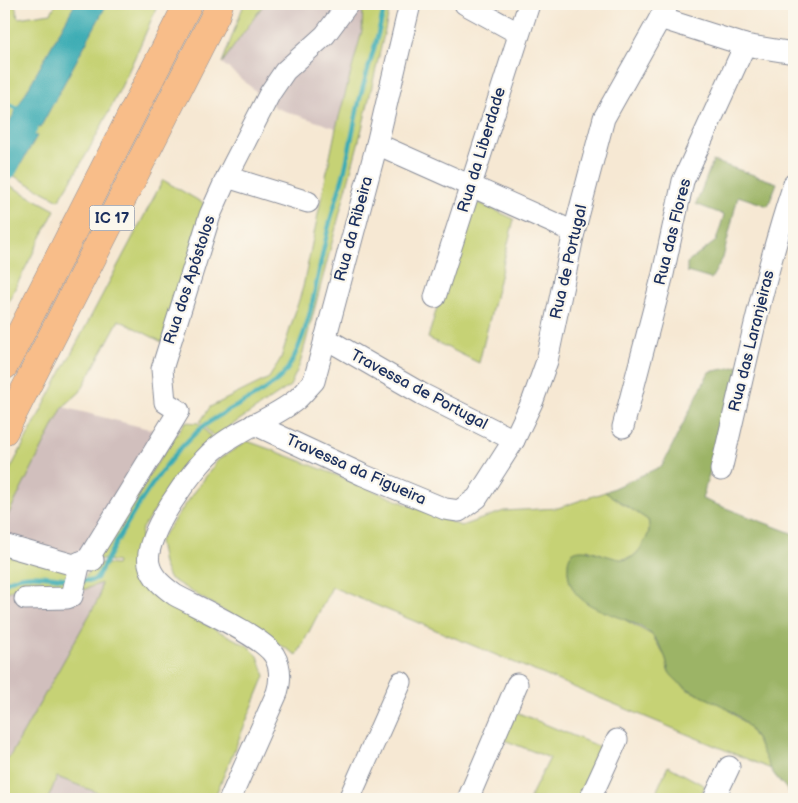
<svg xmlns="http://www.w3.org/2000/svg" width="798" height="803" font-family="'Balsamiq Sans',sans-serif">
<rect width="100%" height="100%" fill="#fbf7ec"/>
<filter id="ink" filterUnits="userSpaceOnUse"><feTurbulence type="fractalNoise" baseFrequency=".02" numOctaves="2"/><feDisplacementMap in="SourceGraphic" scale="10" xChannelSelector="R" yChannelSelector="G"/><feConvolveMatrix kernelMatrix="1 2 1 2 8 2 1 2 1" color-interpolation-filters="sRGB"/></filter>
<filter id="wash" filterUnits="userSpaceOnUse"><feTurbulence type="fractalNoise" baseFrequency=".0096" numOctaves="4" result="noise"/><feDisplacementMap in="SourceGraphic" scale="20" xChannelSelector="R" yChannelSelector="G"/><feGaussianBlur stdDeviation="1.12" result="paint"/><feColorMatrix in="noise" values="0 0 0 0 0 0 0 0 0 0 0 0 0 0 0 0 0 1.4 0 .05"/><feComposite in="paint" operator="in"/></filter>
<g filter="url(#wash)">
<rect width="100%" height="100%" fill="#f6e8d3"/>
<g fill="#d1bfbd">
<polygon points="264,4 363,4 362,31 336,128 276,108 222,63"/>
<polygon points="63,407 153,430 168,445 93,558 4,541 4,523"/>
<polygon points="101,582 99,598 86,622 9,759 4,757 4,593 17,588 70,590 93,587"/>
<polygon points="57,777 114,799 48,799"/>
</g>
<g fill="#c6d274" stroke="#708069">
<path d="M4,4H15L18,18L51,13L56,4H158C130,71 98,139 59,200L14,176L27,153L4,140Z"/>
<polygon points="244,4 264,4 222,63"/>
<polygon points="363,4 391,4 362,129 300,364 290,386 214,437 200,422 210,407 269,378 281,358 303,287 336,128 362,31"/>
<polygon points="163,180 208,206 162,342 119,320 80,392 63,407 4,523 4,481"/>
<polygon points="9,185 55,210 4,310 4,195"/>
<polygon points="469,198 514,219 479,363 428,338"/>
<polygon points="185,422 199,423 212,438 201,448 142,528 138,561 142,581 158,600 248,646 258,656 265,676 214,799 114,799 57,777 48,799 4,799 4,757 9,758 99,598 101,583 78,592 93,562 116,565 117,562 93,558"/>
<path d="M247,441C319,466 389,498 461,526L504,511L558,508L605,492L648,520C652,534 643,549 632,557L618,560L587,549L620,617L652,635L666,658L668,671L688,690L723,705L748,726L764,753L771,769L332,587L297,655L169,578L163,564L159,541L218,460Z"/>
<polygon points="4,541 74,571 70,590 17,588 4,593"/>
<polygon points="516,712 600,747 577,799 529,799 550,758 504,740"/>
<polygon points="668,766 705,786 699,799 653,799"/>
</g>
<g fill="#9cb466" stroke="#5c7262">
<polygon points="713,161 777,183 768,206 738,196 723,258 711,279 687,272 687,263 716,241 724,215 696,204"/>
<path d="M740,366L702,499L794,534V798C787,788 776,779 770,768C761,750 755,731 739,717C719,699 689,696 672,676C667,671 668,665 666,659C663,651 656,638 650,633C620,609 564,614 568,563C570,534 613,563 627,559C635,557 639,551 643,544C648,536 651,530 648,520L605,492L662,466L709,372Z"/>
</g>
<g fill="#3aacb4" stroke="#2a6e89">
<polygon points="75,4 107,4 40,128 10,121"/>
<polygon points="6,128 37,136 14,176 4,171 4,134"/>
</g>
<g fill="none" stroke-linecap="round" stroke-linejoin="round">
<g stroke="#3aacb4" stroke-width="4.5">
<polyline points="4,102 20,110"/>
<path d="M81,580L91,581L97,578C122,530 158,466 199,430C224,407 270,396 288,368C311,330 316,280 326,238C331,214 339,192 345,169C350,147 354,124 359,102C367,69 379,37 385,4"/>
<path d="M4,584C22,570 50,577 70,579"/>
</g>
<polyline stroke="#3aacb4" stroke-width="28" points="4,167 29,115 43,93"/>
</g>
</g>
<g filter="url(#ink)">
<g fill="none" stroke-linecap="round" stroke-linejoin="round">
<defs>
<g id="minor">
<polyline points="465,4 518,33"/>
<polyline points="660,18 745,45 794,53"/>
<polyline points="377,144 574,232"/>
<polyline points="227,177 308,202"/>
<polyline points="435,297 529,4"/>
<polyline points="325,338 422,394 514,440"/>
<polyline points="254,424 363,475 445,509 459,511 477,498 514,440 533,400 547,361 574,232 604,118 668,4"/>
<polyline points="623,427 663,274 683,181 745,45"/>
<path d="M721,470C744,374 763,277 794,184"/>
<polyline points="4,545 74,565 88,559"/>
<polyline points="93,560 88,559 179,411 165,402 162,369 210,215 227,177 270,93 285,71 325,35 348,4"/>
<polyline points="25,599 67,598 72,596 80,562"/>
<path d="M230,799L277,693C281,680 281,667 274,655C262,636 197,607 175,595C164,587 152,578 149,564C143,535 193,468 214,450C238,429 271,420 296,400C302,395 308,387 314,381L377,144L410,4"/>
<polyline points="349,799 401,682"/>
<polyline points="468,799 517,684"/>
<polyline points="590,799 617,740"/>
<polyline points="714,799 729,767"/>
</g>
<g id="highway">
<polyline points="4,366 188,4"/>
<polyline points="4,431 216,14 219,4"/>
</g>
</defs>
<use href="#minor" stroke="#888c98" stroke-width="23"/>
<use href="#highway" stroke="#888c98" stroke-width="29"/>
<use href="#minor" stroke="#fff" stroke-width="21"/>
<use href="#highway" stroke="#f8bd89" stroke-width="28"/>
</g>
</g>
<g text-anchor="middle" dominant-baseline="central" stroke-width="4.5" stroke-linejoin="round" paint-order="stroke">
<rect fill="#fbf7ec" stroke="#5e6b89" stroke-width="1" x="89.5" y="205.5" width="45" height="25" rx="4"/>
<g font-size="15" font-weight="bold" fill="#1b2f5e">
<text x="112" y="218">IC 17</text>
</g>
<g font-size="16" fill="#1b2f5e" stroke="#fbf7ec">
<text transform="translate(482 150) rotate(-73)">Rua da Liberdade</text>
<text transform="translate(354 229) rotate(-75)">Rua da Ribeira</text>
<text transform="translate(673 232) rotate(-76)">Rua das Flores</text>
<text transform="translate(569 262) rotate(-77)">Rua de Portugal</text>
<text transform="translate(190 280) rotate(-72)">Rua dos Apóstolos</text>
<text transform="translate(752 341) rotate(-76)">Rua das Laranjeiras</text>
<text transform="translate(419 390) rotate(28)">Travessa de Portugal</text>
<text transform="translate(356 470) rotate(24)">Travessa da Figueira</text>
</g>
</g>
<rect width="798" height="803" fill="none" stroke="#fbf7ec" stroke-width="20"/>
</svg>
